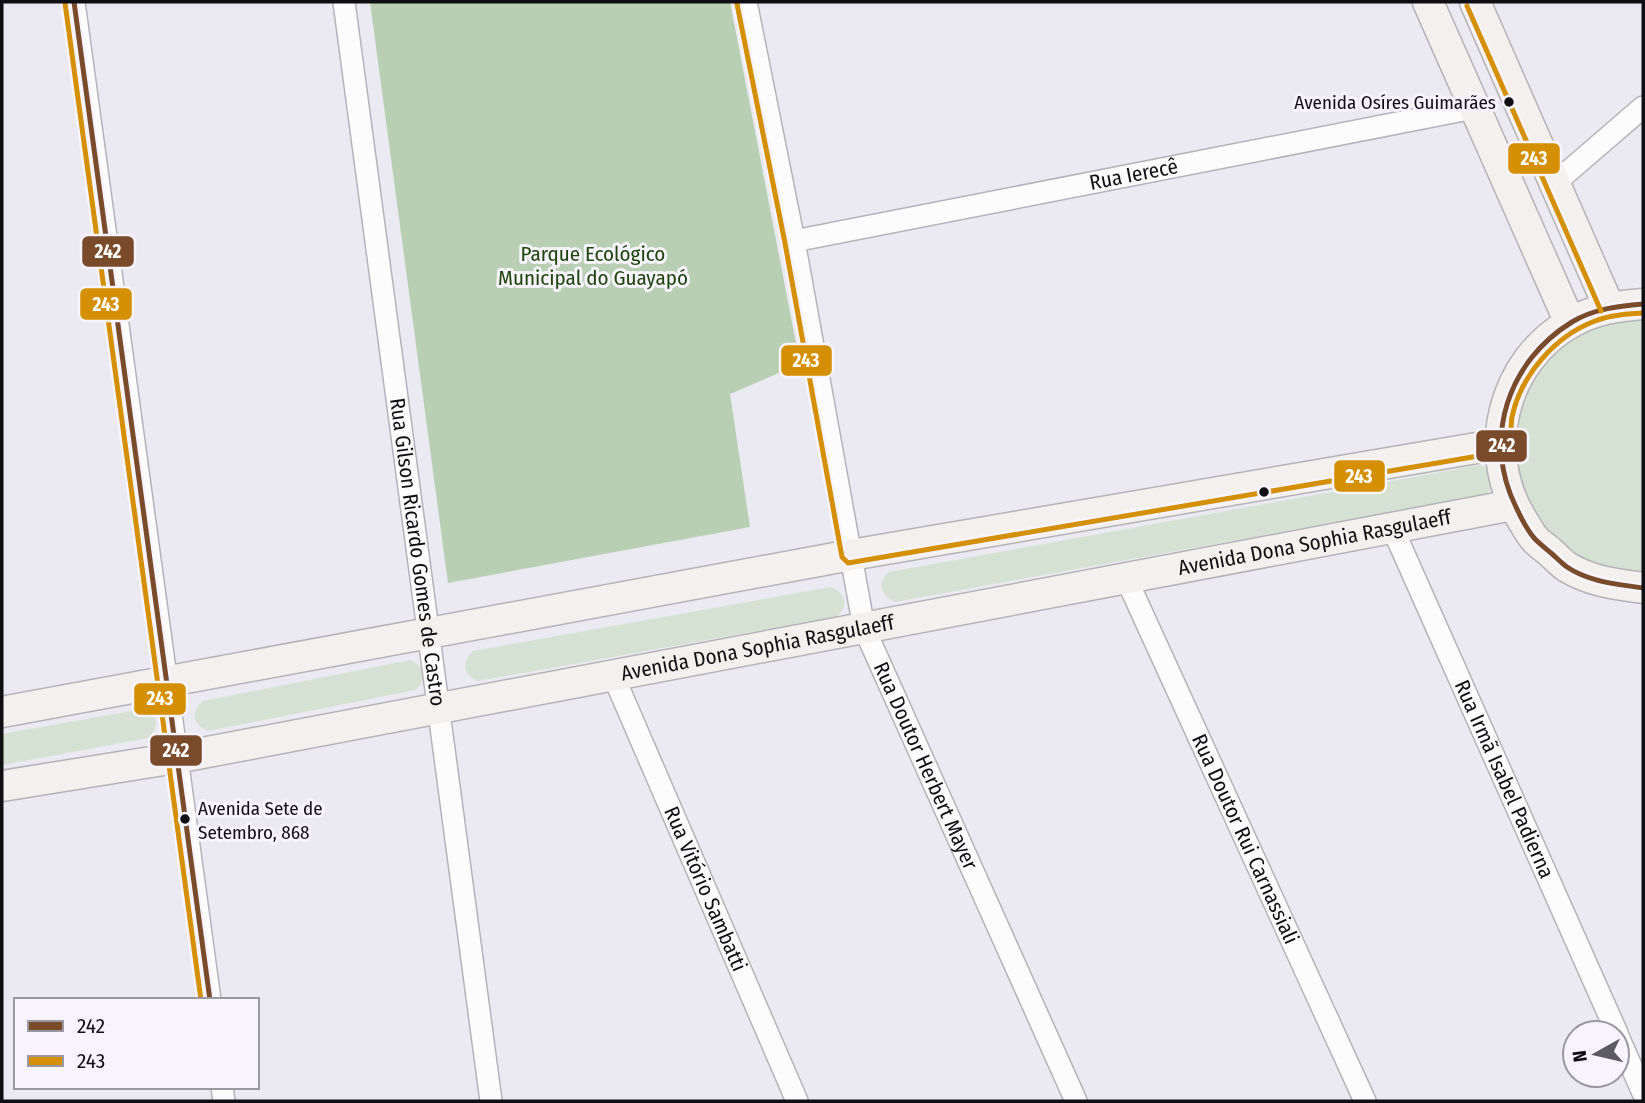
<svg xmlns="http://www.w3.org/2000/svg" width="1645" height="1103" font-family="'Fira Sans Condensed',sans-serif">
<rect width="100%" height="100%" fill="#ebe9f2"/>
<g fill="#d5e2d3">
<polygon points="1643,304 1643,588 1604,583 1513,505 1500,445 1541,346"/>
<path d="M1480,465C1495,471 1497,485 1485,495L895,602C880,596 877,582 889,572Z"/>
<path d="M831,587C846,593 849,607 836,617L478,681C463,675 461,662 473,651Z"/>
<path d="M410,660C425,666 428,679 415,690L208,731C193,725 190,712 203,701Z"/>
<path d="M143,709C159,715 160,727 148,738L2,765V734Z"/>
</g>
<polygon fill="#b8cfb3" points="370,2 730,2 800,364 730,394 750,527 448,583"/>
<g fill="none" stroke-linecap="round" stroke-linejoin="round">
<defs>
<g id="street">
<polyline points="74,2 210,1000"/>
<path id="s1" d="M344,2L491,1101"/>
<path id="s2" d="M746,2L794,241L864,628L1076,1101"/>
<polyline points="1555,183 1643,107"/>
<path id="s3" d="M794,241L1474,108"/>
<path id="s4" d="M1392,527L1617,1033"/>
<path id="s5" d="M1126,578L1365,1101"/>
<path id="s6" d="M613,675L797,1101"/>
<polyline points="1617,1034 1643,1093"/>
<polyline points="222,1087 224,1101"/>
</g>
<g id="secondary">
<polyline points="1428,2 1570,323"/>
<polyline points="1475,2 1609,307"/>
<path d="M1643,304C1618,306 1595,309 1572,322C1501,361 1480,454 1523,521C1527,527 1530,534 1535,539C1539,544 1546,548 1551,553C1556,557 1561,563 1567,567C1592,582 1615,584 1643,588"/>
<polyline points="2,712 851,555 1500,444"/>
<path id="s7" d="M2,786L176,758L1513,505"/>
</g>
</defs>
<use href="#street" stroke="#b5b3b9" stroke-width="24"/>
<use href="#secondary" stroke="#b5b3b9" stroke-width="33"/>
<use href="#street" stroke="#fcfcfd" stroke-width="21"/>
<use href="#secondary" stroke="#f4f0ed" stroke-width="30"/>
<defs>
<g id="bus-1">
<polyline points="74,2 210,1000"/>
<path d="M1643,304C1619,306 1593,309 1572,322C1508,361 1482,439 1516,507C1521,518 1527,530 1535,539C1540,544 1545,548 1551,553C1556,557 1561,563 1567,567C1589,582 1617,584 1643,588"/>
</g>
<g id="bus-2">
<polyline points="65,3 201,1000"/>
<path d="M737,4L785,243L842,557L848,563L1502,452C1513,446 1510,429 1512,417C1521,375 1555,336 1595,321C1610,315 1627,314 1643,313"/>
<polyline points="1467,6 1601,311"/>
</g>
</defs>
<use href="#bus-1" stroke="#f7f4fe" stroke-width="10"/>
<use href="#bus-2" stroke="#f7f4fe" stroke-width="10"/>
<use href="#bus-1" stroke="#7a4b2a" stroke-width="5"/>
<use href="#bus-2" stroke="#d48f03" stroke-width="5"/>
</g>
<g fill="#0f0e13" stroke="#f7f4fe" stroke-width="2.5">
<circle cx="1509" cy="102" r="6"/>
<circle cx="1264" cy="492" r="6"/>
<circle cx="185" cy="819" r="6"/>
</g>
<g text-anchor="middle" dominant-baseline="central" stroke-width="6" stroke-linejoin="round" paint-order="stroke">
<g font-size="19" fill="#0f0e13" stroke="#f7f4fe" text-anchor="end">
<text x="1496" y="102">Avenida Osíres Guimarães</text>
<text x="198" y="808" text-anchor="start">Avenida Sete de<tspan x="198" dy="24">Setembro, 868</tspan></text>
</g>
<g font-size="21" fill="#0f0e13" stroke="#f7f4fe">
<text stroke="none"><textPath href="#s3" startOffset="346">Rua Ierecê</textPath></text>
<text stroke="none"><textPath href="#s7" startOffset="1335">Avenida Dona Sophia Rasgulaeff</textPath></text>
<text stroke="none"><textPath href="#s1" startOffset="555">Rua Gilson Ricardo Gomes de Castro</textPath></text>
<text stroke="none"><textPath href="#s7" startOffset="768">Avenida Dona Sophia Rasgulaeff</textPath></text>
<text stroke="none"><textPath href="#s2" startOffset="788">Rua Doutor Herbert Mayer</textPath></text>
<text stroke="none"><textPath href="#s4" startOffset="276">Rua Irmã Isabel Padierna</textPath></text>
<text stroke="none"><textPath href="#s5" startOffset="287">Rua Doutor Rui Carnassiali</textPath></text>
<text stroke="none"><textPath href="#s6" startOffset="233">Rua Vitório Sambatti</textPath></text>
</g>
<g font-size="21" fill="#1e450a" stroke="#f7f4fe">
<text x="593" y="254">Parque Ecológico<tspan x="593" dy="24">Municipal do Guayapó</tspan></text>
</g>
</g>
<g stroke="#f7f4fe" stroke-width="2.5">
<rect x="1507" y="142" width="54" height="33" rx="7" fill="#d48f03"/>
<rect x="81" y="235" width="54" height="33" rx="7" fill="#7a4b2a"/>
<rect x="79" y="287" width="54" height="34" rx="7" fill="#d48f03"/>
<rect x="780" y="344" width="53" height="33" rx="7" fill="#d48f03"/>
<rect x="1475" y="429" width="53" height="34" rx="7" fill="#7a4b2a"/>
<rect x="1333" y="459" width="53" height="34" rx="7" fill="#d48f03"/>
<rect x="133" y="682" width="54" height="34" rx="7" fill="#d48f03"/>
<rect x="149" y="734" width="54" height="33" rx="7" fill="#7a4b2a"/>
</g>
<g font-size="19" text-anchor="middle" font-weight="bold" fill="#fff">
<text x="1534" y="165">243</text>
<text x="108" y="258">242</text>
<text x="106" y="311">243</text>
<text x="806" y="367">243</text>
<text x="1502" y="452">242</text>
<text x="1359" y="483">243</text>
<text x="160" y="705">243</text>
<text x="176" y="757">242</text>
</g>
<rect width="1645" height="1103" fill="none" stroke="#0f0e13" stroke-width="7"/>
<rect x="14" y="998" width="245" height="91" fill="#f7f4fe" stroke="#9a98a0" stroke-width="2"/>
<rect x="28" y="1021" width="35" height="10" fill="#7a4b2a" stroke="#9a98a0" stroke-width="2"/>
<text x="77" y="1033" font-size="21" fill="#0f0e13">242</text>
<rect x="28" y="1056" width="35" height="10" fill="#d48f03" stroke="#9a98a0" stroke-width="2"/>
<text x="77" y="1068" font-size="21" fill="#0f0e13">243</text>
<g transform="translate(1596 1054) rotate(262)"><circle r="33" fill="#f7f4fe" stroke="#9a98a0" stroke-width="2"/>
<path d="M0-5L12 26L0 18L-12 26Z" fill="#5c5b61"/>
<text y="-10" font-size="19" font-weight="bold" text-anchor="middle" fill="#0f0e13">N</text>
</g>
</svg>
